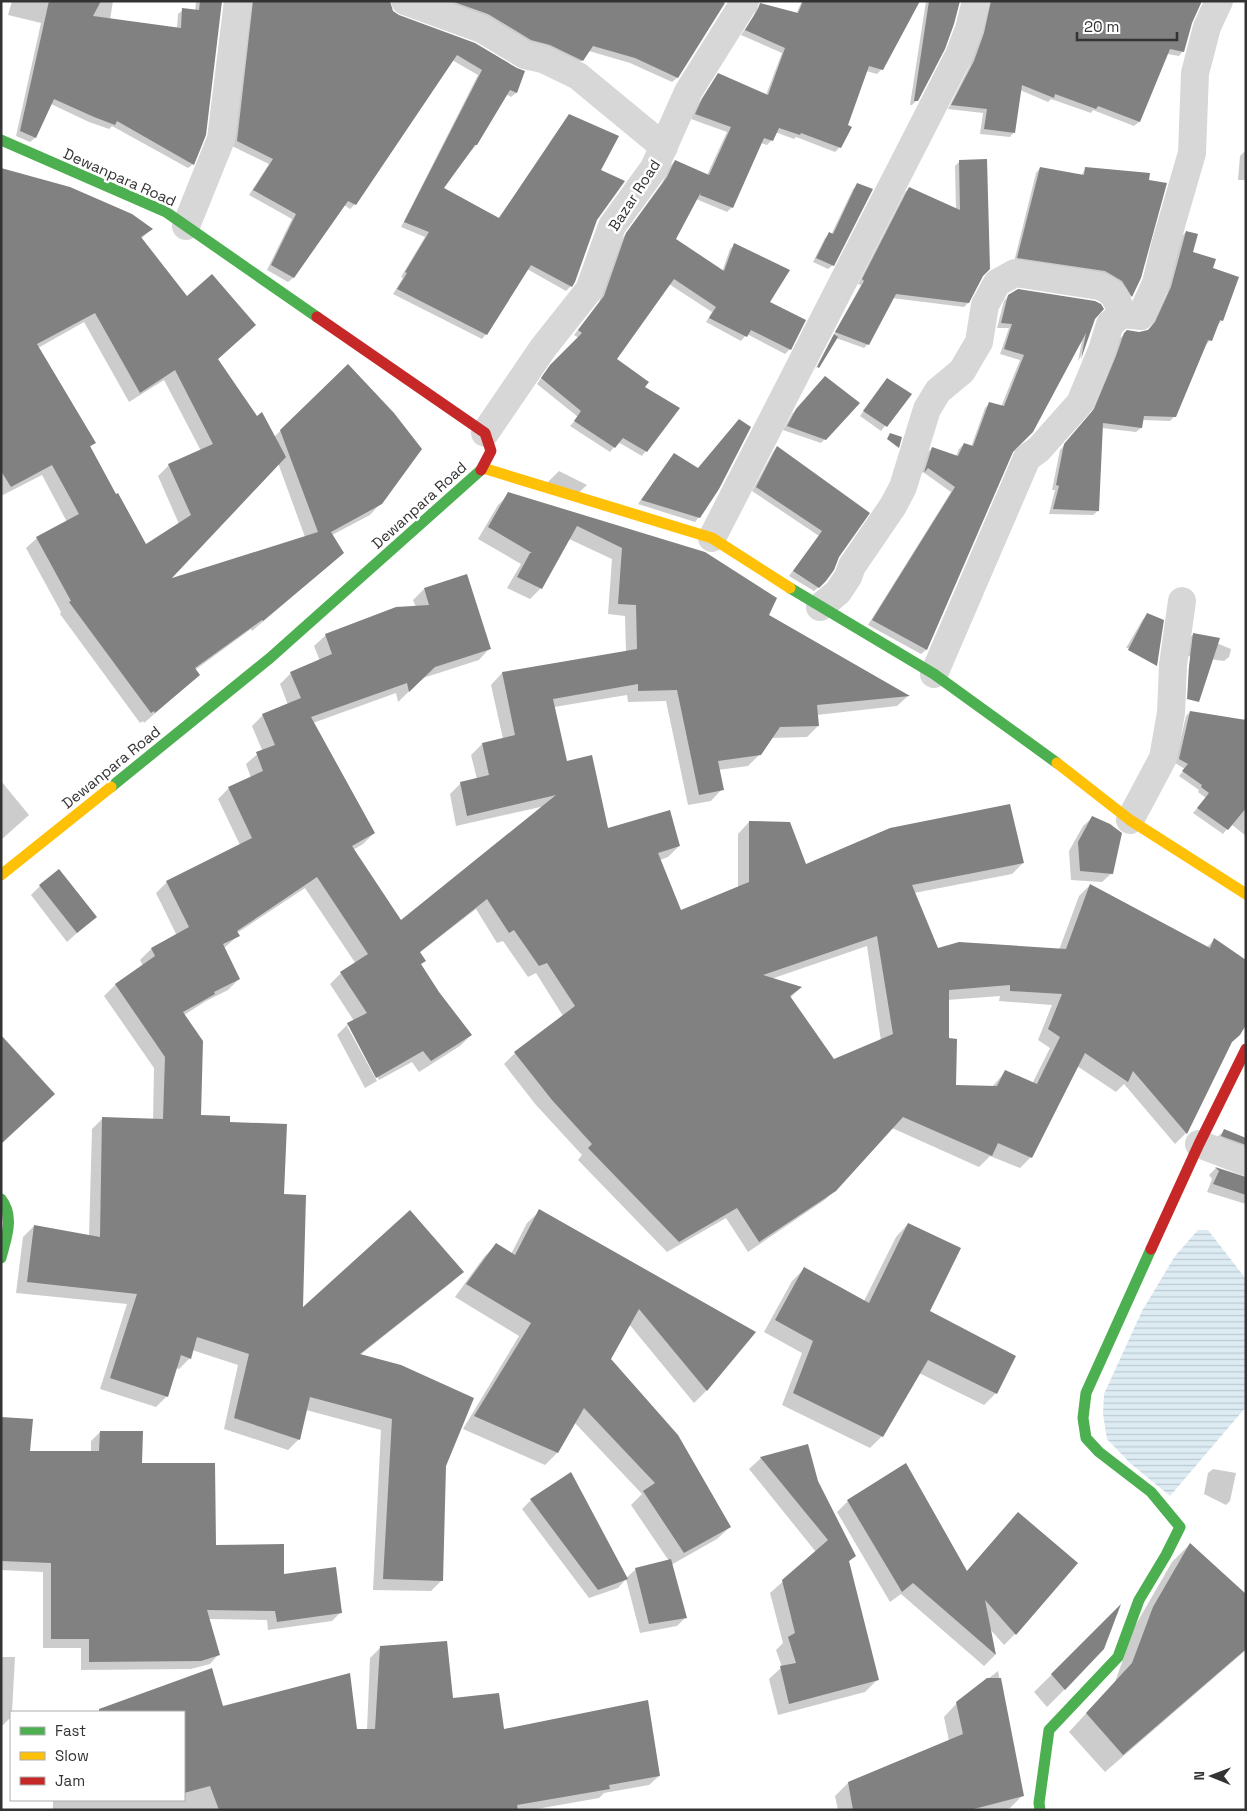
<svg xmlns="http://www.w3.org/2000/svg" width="1247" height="1811" font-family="'Space Grotesk',sans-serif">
<defs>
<pattern id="water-rules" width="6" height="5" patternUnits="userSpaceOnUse" patternTransform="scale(1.25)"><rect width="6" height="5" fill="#ddebf3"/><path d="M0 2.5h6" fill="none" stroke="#becad1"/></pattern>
</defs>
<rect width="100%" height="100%" fill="#fff"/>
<polygon fill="url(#water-rules)" points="1198,1230 1208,1230 1246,1279 1246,1407 1170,1496 1130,1463 1107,1439 1103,1414 1104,1394 1142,1311 1175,1256"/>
<g fill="#0003" fill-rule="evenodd">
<polygon points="12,1 113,1 110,20 177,28 178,14 183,10 195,11 196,1 221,1 193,164 188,168 112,126 109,129 89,122 51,104 35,138 30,142 16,136 41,23 8,15"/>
<polygon points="248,1 389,1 392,11 399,17 524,72 516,93 511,97 506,94 476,145 442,189 498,219 569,116 600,170 596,220 571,286 566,291 527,269 486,334 482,339 393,294 403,278 401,277 425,237 401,227 478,75 452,60 355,204 350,209 344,205 293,278 288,282 267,270 292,219 249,195 269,164 232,146"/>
<polygon points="435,1 725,1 677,78 672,82 630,63 589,51 578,65"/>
<polygon points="802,1 919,1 882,69 877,74 866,71 840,147 835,152 796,137 794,139 775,132 772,140 767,145 761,143 732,207 727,212 696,199 675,239 722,272 730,249 735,245 768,303 804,321 790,349 785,354 747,334 741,341 706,322 712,312 669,284 616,360 643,388 678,409 642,456 618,442 610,452 570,426 578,417 537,384 546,371 579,338 574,335 599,302 622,239 662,183 670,166 675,161 707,175 727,132 691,119 697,105 714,80 718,75 766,95 782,53 741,35 754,15 756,9 761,4 796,14"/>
<polygon points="926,1 959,1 917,100 912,105 910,105"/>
<polygon points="986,1 1200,1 1191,22 1183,51 1179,56 1167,54 1139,122 1134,126 1093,110 1091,113 1051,99 1048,102 1020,90 1014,132 1010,137 980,134 983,113 948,109 969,67 979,40"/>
<polygon points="1244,152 1246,152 1246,180 1238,180 1240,156"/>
<polygon points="960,161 982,275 968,303 964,307 892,298 868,344 864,348 836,338 814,371 861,285 858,284 905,192 910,188 956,210 955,166"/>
<polygon points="1040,168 1081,176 1085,169 1147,181 1140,277 1131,296 1128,300 1014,262 1036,173"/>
<path d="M1,169L151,229L141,239L187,298L255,325L217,360L256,417L274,437L348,366L381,503L370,515L332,535V563L252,631L251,629L195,670L199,675L144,723L143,721L140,723L60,614L61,612L26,548L37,538L67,522L42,475L1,496ZM84,322L129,402L164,380L201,451L169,465L158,476L179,524L145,546L89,448L95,443L38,348ZM278,463L305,537L168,581Z"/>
<polygon points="857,185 833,265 828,269 813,262 825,238 830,234 831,235 853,189"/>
<polygon points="1186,232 1192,253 1211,269 1222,320 1218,325 1210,340 1206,345 1175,416 1170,421 1142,420 1141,428 1136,432 1102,428 1098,511 1093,515 1049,514 1055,490 1052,490 1060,450 1090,416 1112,362 1119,339 1127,332 1139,333 1150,329 1167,293 1181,237"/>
<polygon points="1009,295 1094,319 1080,358 1078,361 1082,341 1011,451 926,650 921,654 868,625 951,492 923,472 921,474 927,453 932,448 956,456 959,449 964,444 971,447 985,408 990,403 1001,407 1020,360 1000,354 1009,328 997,328 1004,301"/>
<polygon points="821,382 825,439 821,443 783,430 792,414"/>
<polygon points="883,384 910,394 881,431 860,416"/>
<polygon points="777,447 838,557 820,586 814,591 789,576 819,536 752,491 773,452"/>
<polygon points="674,455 699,517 695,522 638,504"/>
<polygon points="559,471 587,485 574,497 545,485"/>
<path d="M509,494L767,615L908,696L897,706L817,715L818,726L807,737L771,738L760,754L748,766L718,770L722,789L711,801L688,805L666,701L628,702L627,695L554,707L566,762L607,829L679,846L668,857L660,860L680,912L738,888V834L749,822L805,865L1023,863L1012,874L914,893L938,949L1059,950L1079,896L1090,885L1207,947L1214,940L1230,1044L1186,1133L1175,1144L1124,1084L1116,1092L1077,1066L1031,1157L1020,1168L990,1156L979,1167L892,1128L826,1199L748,1252L726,1218L667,1252L578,1160L582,1155L536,1105L504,1064L515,1053L563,1016L536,973L528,977L503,941L497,943L476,909L419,953L420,965L438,993L471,1035L460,1046L419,1072L412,1062L379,1080L350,1026H347L377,1081L365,1088L337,1035L348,1024L354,1021L330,984L341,973L356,964L305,888L237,933L238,936L224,948L239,979L228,990L206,1001L184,1015L199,1116L229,1123L283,1195L301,1310L463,1271L452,1282L360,1355L445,1466L442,1580L431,1591L373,1590L381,1430L306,1410L299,1439L288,1450L224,1429L238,1365L192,1350L190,1358L179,1369L176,1368L167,1396L156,1407L100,1389L127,1304L16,1293L23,1237L34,1226L89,1236L92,1129L103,1118L153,1120L154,1068L104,996L115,985L143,966L140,960L151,949L177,936L156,893L167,882L240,845L218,799L229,788L251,778L246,764L262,750L252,726L263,715L288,705L280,684L291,673L320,661L314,646L326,635L416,607L413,600L424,589L490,648L479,660L423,678L398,702L396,693L313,723L374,833L363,844L353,850L400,922L545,806L456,826L450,794L461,783L477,779L471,755L482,744L503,739L491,685L502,673L626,652L625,616L608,614L612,559L569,539L541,588L530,599L507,588L521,564L478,539L498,505ZM867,946L881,1041L833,1061L790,998L800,988L771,979ZM1000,996L999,1001L1052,1005L1038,1040L1050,1048L1032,1084L1005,1072L992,1087H955L948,1040L947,1000Z"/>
<polygon points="1148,615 1154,652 1126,648 1143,619"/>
<polygon points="1194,634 1231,649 1229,657 1224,661 1187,656 1189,638"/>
<polygon points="1190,712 1243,721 1246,716 1246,836 1231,824 1223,834 1193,813 1206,798 1198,792 1199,790 1179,776 1185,769 1175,763 1186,716"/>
<polygon points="1,781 29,815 1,840"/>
<polygon points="1093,817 1112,873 1102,882 1071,880 1069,851 1083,826"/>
<polygon points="40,886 95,917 67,942 31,895"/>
<polygon points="1224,1131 1246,1139 1246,1156 1216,1138"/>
<polygon points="1216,1168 1246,1178 1246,1204 1207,1192 1212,1179 1209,1175"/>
<polygon points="540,1211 754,1332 706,1391 694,1403 629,1324 609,1360 730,1527 717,1539 671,1565 686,1617 677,1626 640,1633 626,1579 618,1588 589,1598 522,1509 531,1500 626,1578 635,1570 669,1561 631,1505 642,1494 574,1422 557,1453 545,1465 463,1429 519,1336 455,1297 484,1257 496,1245 511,1254 527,1223"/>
<polygon points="908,1224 928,1312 996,1393 984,1405 919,1373 882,1436 870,1448 782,1405 802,1353 764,1332 792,1281 804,1269 864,1301 896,1237"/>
<polygon points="1,1418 29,1452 91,1452 91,1441 100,1432 141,1464 215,1546 283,1575 341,1612 332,1621 268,1630 267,1620 208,1619 218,1655 210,1664 191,1669 81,1670 81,1648 43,1648 43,1572 1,1570"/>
<polygon points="807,1446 817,1481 855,1556 848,1562 877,1680 865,1692 778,1715 769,1679 782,1667 776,1650 783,1643 770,1593 816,1552 749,1469 761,1458"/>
<polygon points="1213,1469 1236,1473 1230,1501 1226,1505 1204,1494 1208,1473"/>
<polygon points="848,1501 966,1572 1018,1513 1015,1634 1004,1645 990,1629 995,1655 984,1666 901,1594 890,1602 837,1512"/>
<polygon points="1190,1544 1246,1596 1246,1650 1105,1772 1069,1732 1115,1682 1135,1626 1172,1562"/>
<polygon points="1118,1609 1065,1689 1047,1707 1034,1692"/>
<polygon points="380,1648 452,1699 503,1730 659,1776 649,1785 604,1793 599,1798 531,1810 53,1810 53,1800 184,1800 184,1712 107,1712 114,1705 222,1708 356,1731 367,1730 370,1658"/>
<polygon points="1,1657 15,1657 12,1712 11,1717 3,1725 1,1725"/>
<polygon points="998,1671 1023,1795 1010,1808 1005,1810 838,1810 835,1796 848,1783 949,1741 944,1717 957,1703"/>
</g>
<g fill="#818181" fill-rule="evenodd">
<polygon points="49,1 101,1 93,16 181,28 182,8 199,10 200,1 222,1 206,135 194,165 117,121 115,125 94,117 54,99 36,138 20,131"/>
<polygon points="253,1 390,1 393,11 399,15 475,43 517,68 525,71 517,93 510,90 477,145 475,145 444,188 499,218 569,114 619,136 601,170 625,181 597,220 575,282 572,287 531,265 487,335 397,289 407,273 405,272 429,232 404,222 482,70 457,55 356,205 348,201 294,278 271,265 296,214 253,190 273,159 237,141"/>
<polygon points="451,1 722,1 725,3 678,78 635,58 593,46 583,61 550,45 531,40 488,14"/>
<polygon points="803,1 920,1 883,70 869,66 848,125 852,127 841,148 801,133 800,135 779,128 773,141 764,138 733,208 700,195 701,192 676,239 724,271 734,243 790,270 770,302 806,320 791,350 751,330 747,337 709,318 716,307 674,279 617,359 649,382 645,387 680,408 647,452 623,438 615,448 574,421 581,411 541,378 550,365 582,333 578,330 604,296 626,233 667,177 675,160 709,175 731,127 695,114 702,99 718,73 768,95 785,48 745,30 758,9 760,3 798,13"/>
<polygon points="929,1 960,1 954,24 945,49 918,101 914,101"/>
<polygon points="991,1 1202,1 1192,23 1184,52 1170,49 1140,122 1098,106 1096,109 1055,94 1054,98 1022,85 1015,133 984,129 987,109 951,105 974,61 984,33"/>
<polygon points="987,159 990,269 983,276 969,303 896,294 869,345 835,332 864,281 862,279 909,187 960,210 959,160"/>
<polygon points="1040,167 1084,175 1085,167 1150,173 1149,180 1167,183 1141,278 1132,297 1122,281 1105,271 1017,258"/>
<path d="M1,168L70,187L132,214L153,229L141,237L187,296L212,274L256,325L218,359L257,416L262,412L286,457L172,578L318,532L280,430L348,364L394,413L422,449L382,504L331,532L344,553L263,621L262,620L195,668L200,675L155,713L154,711L151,713L69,602L71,601L36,537L79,514L52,465L11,487L1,471ZM95,313L140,393L175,370L213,444L168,464L191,515L146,544L118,493L116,494L90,446L96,443L37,344Z"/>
<polygon points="857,183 873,189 834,266 816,258 829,232 833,234"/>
<polygon points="1186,231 1198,234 1193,252 1216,259 1213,268 1239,277 1223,321 1220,320 1212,341 1208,340 1176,417 1144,416 1142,428 1103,423 1099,511 1053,509 1059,486 1056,485 1064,444 1094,409 1116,356 1124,333 1127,330 1139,332 1148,330 1155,322 1171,287"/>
<polygon points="1018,289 1095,301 1101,304 1104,309 1095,319 1081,359 1086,333 1033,432 1013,452 927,650 872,620 955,487 928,468 924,473 932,447 958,456 964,443 973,446 989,402 1004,406 1024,355 1004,349 1012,324 1001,323 1008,295"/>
<polygon points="834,334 838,337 819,368 817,367"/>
<polygon points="825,376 860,403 826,440 787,426 796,409"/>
<polygon points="887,378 912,394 887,427 863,411"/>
<polygon points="739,419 751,427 719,489 700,518 641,500 674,453 698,468"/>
<polygon points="890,433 902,437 899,448 887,439"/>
<polygon points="777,446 870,513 839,557 834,570 826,581 819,588 793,571 822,531 756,487"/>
<path d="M508,492L705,552L777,598L769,615L910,696L817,705L819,726L780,727L761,755L718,761L724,790L699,795L677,690L638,691V684L553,699L567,761L592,755L608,828L670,810L680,846L658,853L681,910L749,882V821L790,822L806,864L890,828L1010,804L1024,863L912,885L938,948L959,942L1066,949L1090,884L1210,948L1214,938L1246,960V1025L1240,1035L1232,1042L1187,1134L1133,1071L1128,1082L1085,1053L1032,1158L998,1143L992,1156L903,1117L836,1191L759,1242L737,1208L679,1242L588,1148L592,1144L552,1100L514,1052L575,1006L547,963L539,966L514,930L509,933L487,899L420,952L426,961L421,964L439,992L472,1035L431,1061L423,1051L376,1078L347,1023L367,1013L340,972L368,954L317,877L237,931L240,936L223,944L240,979L214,992L215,994L183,1012L203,1041L201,1115L230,1116V1122L287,1124L284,1194L306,1195L303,1307L410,1210L464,1272L360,1354L401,1365L474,1398L446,1466L443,1581L383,1579L392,1419L310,1397L300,1440L234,1418L249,1354L197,1337L191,1359L181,1355L168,1397L110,1378L137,1294L27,1282L34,1225L100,1237L102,1117L163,1119L165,1057L115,984L155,956L151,948L189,927L166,881L252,838L228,787L263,771L256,752L275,745L262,714L301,698L290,672L332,654L325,634L396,607L429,605L424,588L467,574L491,649L435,667L409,692L407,683L311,717L375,833L352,846L401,920L556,795L467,816L460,782L489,775L482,743L515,735L502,672L637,649L636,605L618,604L622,548L577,526L542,589L517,577L530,553H532L488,527ZM877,936L893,1034L834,1059L790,996L802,987L763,975ZM1010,985V991L1062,994L1048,1029L1060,1037L1037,1084L1005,1070L997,1086L956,1085L957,1039L949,1038V990Z"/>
<polygon points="1147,613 1164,620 1157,666 1128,650"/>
<polygon points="1193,633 1220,638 1199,702 1187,699 1189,666"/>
<polygon points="1190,711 1246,720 1246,808 1228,830 1197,808 1209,793 1201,787 1202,785 1182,771 1188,764 1179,759"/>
<polygon points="1092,816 1110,824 1122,833 1113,874 1080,871 1078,842"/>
<polygon points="59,869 97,917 77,933 39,885"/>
<polygon points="1,1035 55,1094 1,1144"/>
<polygon points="1224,1129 1246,1138 1246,1145 1221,1136"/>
<polygon points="1215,1167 1246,1177 1246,1195 1213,1184 1219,1171"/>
<polygon points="539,1209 756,1332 707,1391 639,1309 611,1359 678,1435 731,1527 684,1553 643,1491 655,1483 584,1408 558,1453 474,1416 531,1323 466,1284 496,1243 515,1255"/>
<polygon points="908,1223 961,1248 930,1311 1016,1356 997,1394 928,1360 883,1437 793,1393 813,1341 775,1320 804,1267 869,1303"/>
<polygon points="1,1417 33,1419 30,1451 99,1451 100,1431 143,1431 142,1463 215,1463 216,1545 284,1544 284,1574 336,1567 342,1613 277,1622 275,1611 207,1610 220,1655 201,1661 89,1662 89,1639 51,1639 51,1563 1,1561"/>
<polygon points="808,1444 818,1481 856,1556 849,1561 879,1680 789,1704 780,1666 796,1663 788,1637 795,1633 782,1580 828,1540 760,1457"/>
<polygon points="906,1463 967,1571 1018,1512 1078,1563 1016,1635 985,1600 996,1655 913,1583 902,1592 847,1500"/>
<polygon points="571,1472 628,1579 598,1590 530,1499"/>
<polygon points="1190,1543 1246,1594 1246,1649 1123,1755 1086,1713 1132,1663 1153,1607"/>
<polygon points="671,1559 687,1618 649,1624 635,1568"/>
<polygon points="1121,1604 1104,1649 1065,1690 1051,1674"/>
<polygon points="447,1641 453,1698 499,1693 504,1729 648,1700 660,1776 609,1785 610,1789 517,1805 518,1810 219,1810 210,1786 184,1793 184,1712 99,1712 99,1709 212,1668 223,1706 350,1673 357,1729 375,1729 380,1646"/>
<polygon points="987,1678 1001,1678 1024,1796 970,1810 853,1810 848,1782 963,1734 956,1702"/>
</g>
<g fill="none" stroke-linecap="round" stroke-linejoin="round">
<g stroke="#d7d7d7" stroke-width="28">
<polyline points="405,1 482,29 525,55 543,59 578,76 664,147"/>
<polyline points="186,226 221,139 238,1"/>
<polyline points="485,433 543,348 589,290 612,226 654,168 688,92 745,1"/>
<polyline points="712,538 959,55 969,29 976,1"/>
<path d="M820,607L838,592L848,577L852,566L893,506L903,487L927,409L938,391L962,371L979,342L985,305L997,283L1015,273L1099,286C1114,291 1117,299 1122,314"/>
<polyline points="934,674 1027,458 1039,449 1080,403 1102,350 1110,324 1122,314 1141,316 1156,283 1165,246 1192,153 1195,73 1207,27 1219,1"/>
<polyline points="1130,820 1163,758 1171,713 1173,665 1182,601"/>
<polyline points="1199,1144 1246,1162"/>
</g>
<g stroke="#4caf50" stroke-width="11">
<polyline points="1,140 166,212 317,317"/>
<polyline points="790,588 934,674 1057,763"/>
<polyline points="111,787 270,658 481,470"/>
<path d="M1,1199C15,1217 6,1238 1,1258"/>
<polyline points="1040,1810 1039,1803 1049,1730 1118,1657 1139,1600 1166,1555 1180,1527 1151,1492 1099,1452 1086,1438 1083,1418 1086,1393 1151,1249"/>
</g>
<g stroke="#ffc107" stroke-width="11">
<polyline points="483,468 712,538 790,588"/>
<polyline points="1057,763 1130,820 1246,894"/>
<polyline points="1,875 111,787"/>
</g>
<g stroke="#c62828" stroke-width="11">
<polyline points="317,317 485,433 491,451 481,470"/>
<polyline points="1151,1249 1199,1144 1246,1049"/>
</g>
</g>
<g text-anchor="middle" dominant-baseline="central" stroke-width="5" stroke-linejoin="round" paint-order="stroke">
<g font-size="15" fill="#333" stroke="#fff">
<text transform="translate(120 177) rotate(24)">Dewanpara Road</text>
<text transform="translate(634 195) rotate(-57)">Bazar Road</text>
<text transform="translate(419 505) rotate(-42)">Dewanpara Road</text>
<text transform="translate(111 767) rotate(-39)">Dewanpara Road</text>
</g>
</g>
<rect width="1247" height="1811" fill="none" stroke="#333333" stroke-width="5"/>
<rect x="10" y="1711" width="175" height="90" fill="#ffffff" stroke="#adadad"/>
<rect x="20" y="1727" width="25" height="8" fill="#4caf50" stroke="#adadad"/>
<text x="55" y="1736" font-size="15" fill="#333333">Fast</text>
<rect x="20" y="1752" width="25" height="8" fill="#ffc107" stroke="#adadad"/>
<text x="55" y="1761" font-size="15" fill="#333333">Slow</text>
<rect x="20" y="1777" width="25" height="8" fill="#c62828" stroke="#adadad"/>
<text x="55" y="1786" font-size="15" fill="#333333">Jam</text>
<g transform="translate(1212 1776) rotate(271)" stroke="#ffffff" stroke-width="4" paint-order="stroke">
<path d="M0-4L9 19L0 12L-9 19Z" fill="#333333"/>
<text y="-8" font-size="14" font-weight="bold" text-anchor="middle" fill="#333333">N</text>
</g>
<path d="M1077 32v8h100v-8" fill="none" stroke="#333333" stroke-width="2.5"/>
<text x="1084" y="32" font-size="15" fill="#333333" stroke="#ffffff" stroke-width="4" paint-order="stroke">20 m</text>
</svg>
